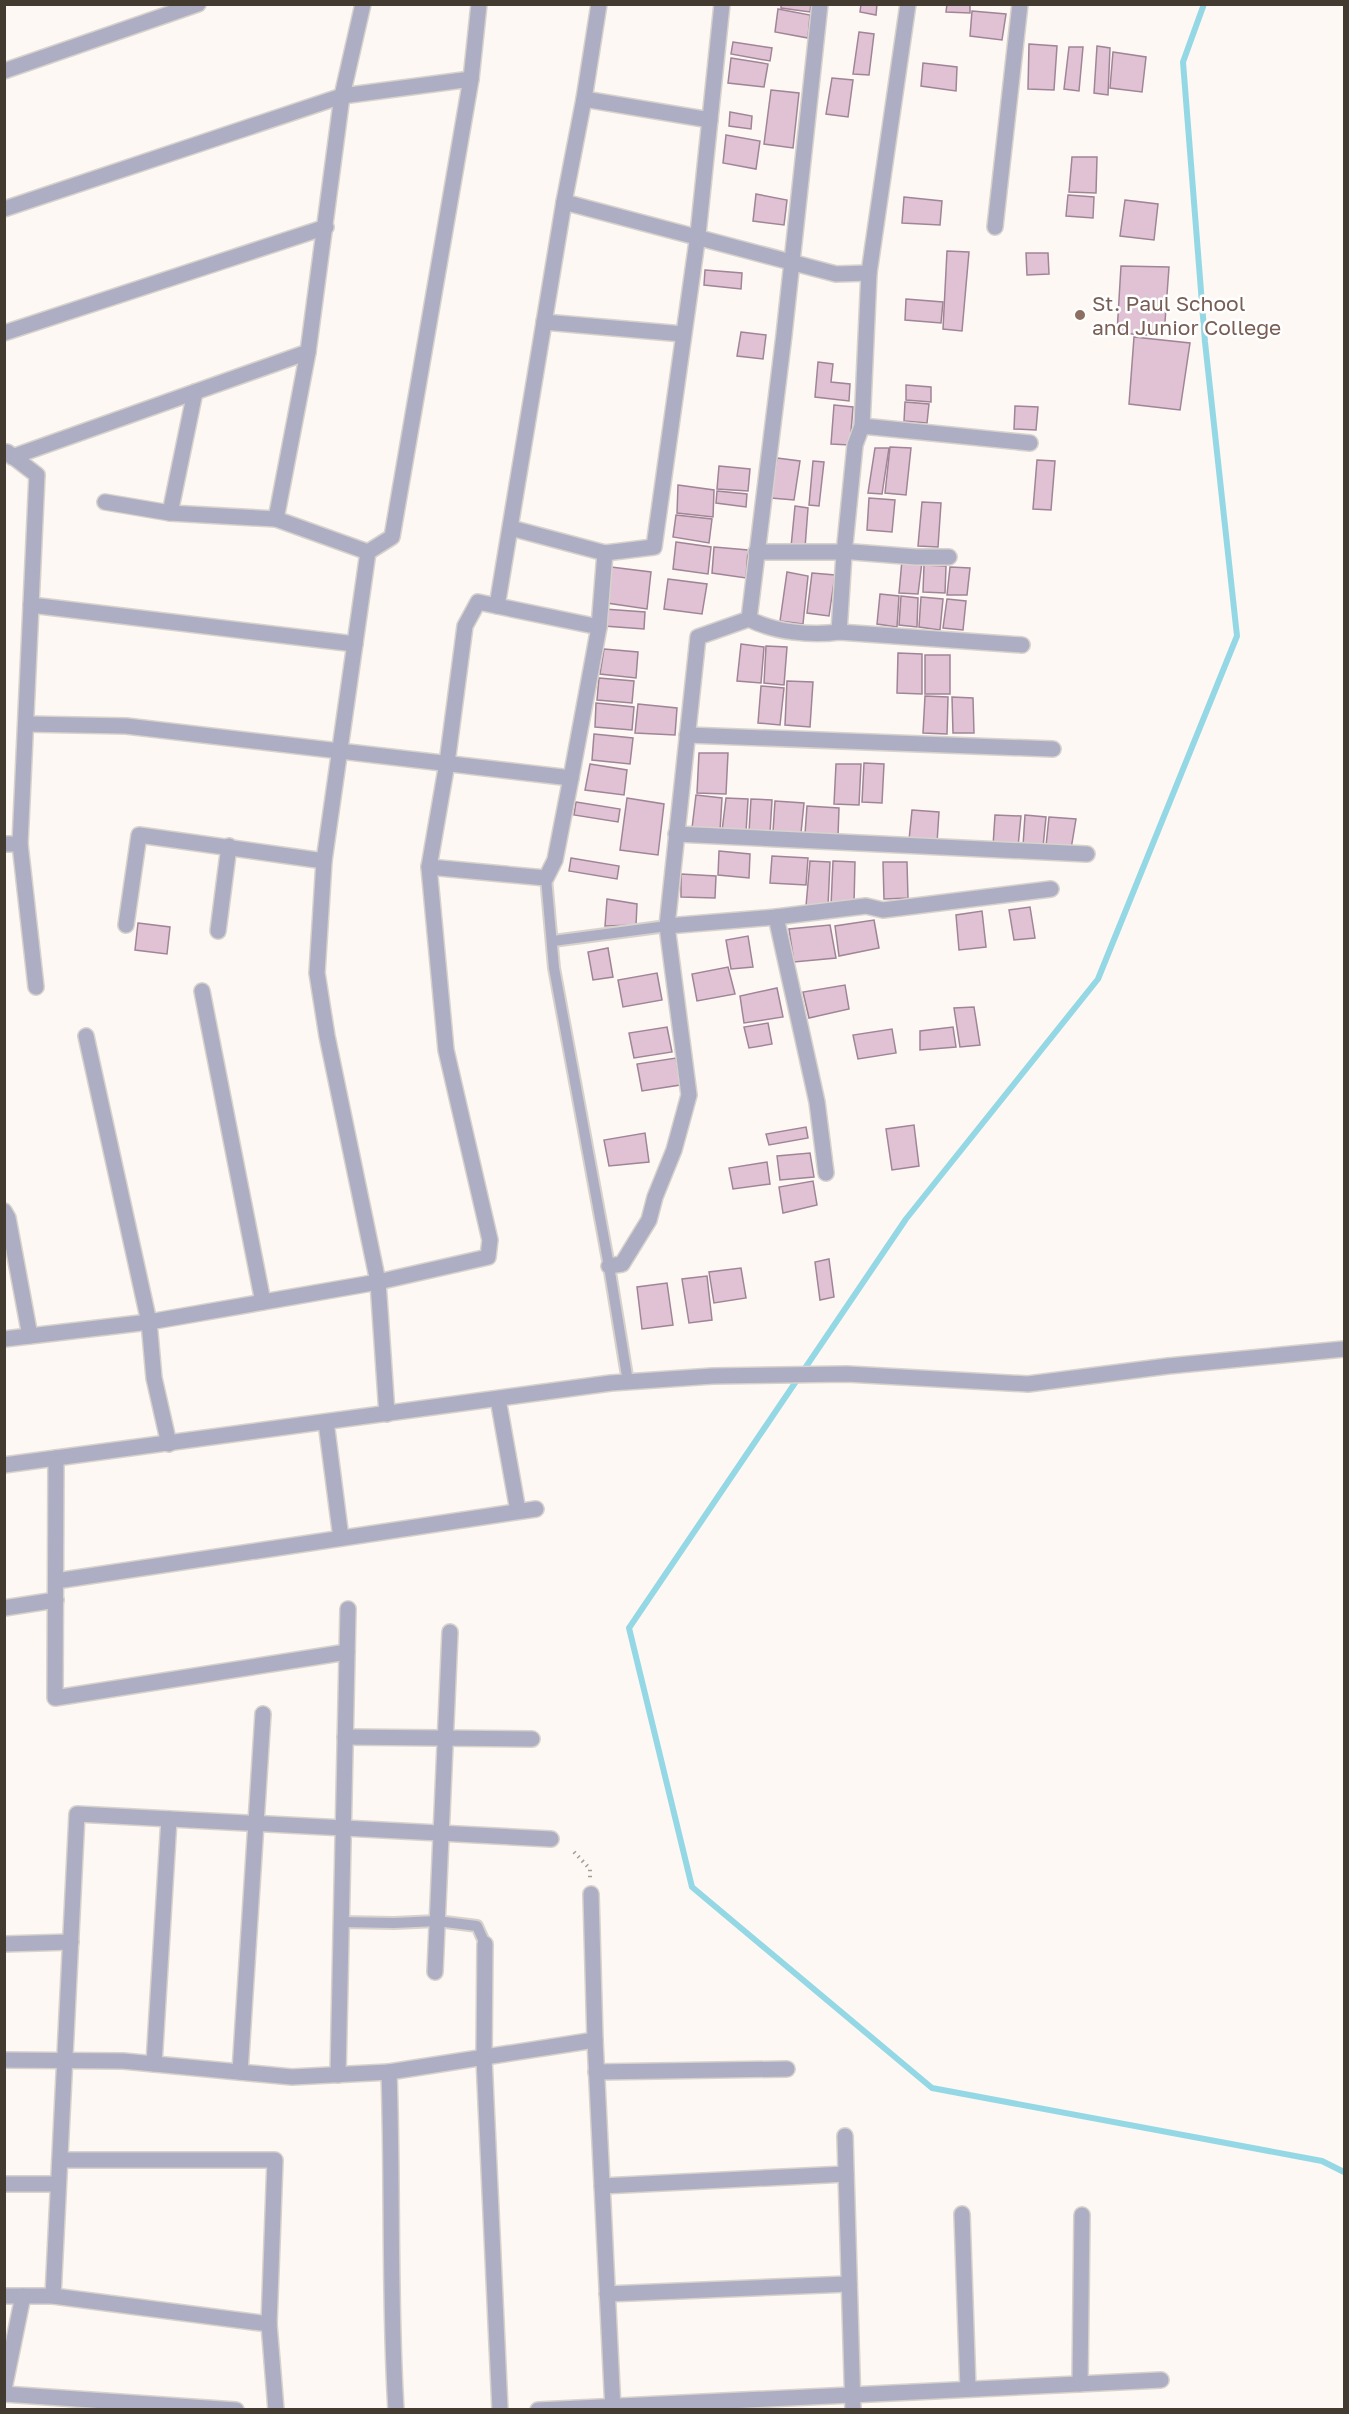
<svg xmlns="http://www.w3.org/2000/svg" width="1349" height="2414" font-family="'Golos Text',sans-serif">
<rect width="100%" height="100%" fill="#fdf8f3"/>
<g fill="none" stroke-linecap="round" stroke-linejoin="round">
<polyline stroke="#95d8e5" stroke-width="6" points="1204,4 1183,62 1205,342 1237,636 1098,979 906,1219 629,1628 692,1887 932,2088 1322,2161 1344,2172"/>
</g>
<g fill="#e0c2d4" stroke="#a08596" stroke-width="1.5">
<polygon points="781,4 811,4 810,12 781,8"/>
<polygon points="861,4 877,4 876,15 860,12"/>
<polygon points="947,4 970,4 970,13 946,12"/>
<polygon points="778,9 810,15 808,38 775,32"/>
<polygon points="972,11 1006,14 1002,40 970,36"/>
<polygon points="859,32 874,34 869,75 853,74"/>
<polygon points="733,42 772,48 770,61 731,54"/>
<polygon points="1029,44 1057,46 1054,90 1028,89"/>
<polygon points="1097,46 1110,48 1108,95 1094,93"/>
<polygon points="1069,47 1083,47 1079,91 1064,89"/>
<polygon points="1113,52 1146,57 1142,92 1110,88"/>
<polygon points="731,58 768,64 764,87 728,83"/>
<polygon points="923,63 957,67 956,91 921,86"/>
<polygon points="832,78 853,80 848,117 826,114"/>
<polygon points="771,90 799,93 793,148 764,144"/>
<polygon points="730,112 752,116 751,129 729,126"/>
<polygon points="726,135 760,141 756,169 723,163"/>
<polygon points="1072,157 1097,157 1096,193 1069,192"/>
<polygon points="756,194 787,200 784,225 753,221"/>
<polygon points="1068,195 1094,197 1093,218 1066,216"/>
<polygon points="904,197 942,201 940,225 902,223"/>
<polygon points="1125,200 1158,204 1154,240 1120,236"/>
<polygon points="947,251 969,252 962,331 943,329"/>
<polygon points="1026,253 1048,253 1049,274 1027,275"/>
<polygon points="1121,266 1169,267 1164,336 1117,333"/>
<polygon points="705,270 742,273 741,289 704,285"/>
<polygon points="906,299 943,302 941,323 905,320"/>
<polygon points="741,332 766,335 763,359 737,356"/>
<polygon points="1134,337 1190,343 1180,410 1129,404"/>
<polygon points="818,362 833,364 831,382 850,384 849,401 815,397"/>
<polygon points="906,385 931,387 931,402 906,400"/>
<polygon points="905,402 929,404 927,423 904,421"/>
<polygon points="834,405 853,407 850,445 831,444"/>
<polygon points="1015,406 1038,407 1036,430 1014,429"/>
<polygon points="890,447 911,448 906,495 885,493"/>
<polygon points="875,448 889,448 882,494 868,493"/>
<polygon points="777,458 800,461 794,500 771,498"/>
<polygon points="1037,460 1055,461 1051,510 1033,509"/>
<polygon points="813,461 824,462 819,506 809,505"/>
<polygon points="719,466 750,469 748,491 717,489"/>
<polygon points="678,485 714,490 713,517 677,513"/>
<polygon points="717,491 747,494 746,507 716,503"/>
<polygon points="869,498 895,500 892,532 867,530"/>
<polygon points="922,502 941,503 938,547 918,546"/>
<polygon points="795,506 808,508 805,548 791,547"/>
<polygon points="676,515 712,519 709,543 673,537"/>
<polygon points="676,542 711,547 708,574 673,569"/>
<polygon points="714,547 748,550 746,578 712,573"/>
<polygon points="902,560 922,562 918,594 899,593"/>
<polygon points="924,565 946,566 945,593 923,592"/>
<polygon points="611,567 651,572 647,609 607,603"/>
<polygon points="950,567 970,568 967,595 947,595"/>
<polygon points="787,572 808,576 803,624 780,621"/>
<polygon points="812,573 835,575 829,616 807,613"/>
<polygon points="668,579 707,584 702,614 664,609"/>
<polygon points="880,594 899,596 897,627 877,624"/>
<polygon points="901,596 918,598 917,627 899,625"/>
<polygon points="921,597 943,599 940,630 919,627"/>
<polygon points="947,599 966,601 963,630 943,628"/>
<polygon points="604,609 645,612 644,629 604,626"/>
<polygon points="741,644 764,647 761,683 737,681"/>
<polygon points="766,646 787,647 784,685 764,683"/>
<polygon points="604,649 638,652 636,678 600,674"/>
<polygon points="898,653 922,654 922,694 897,693"/>
<rect x="925" y="655" width="25" height="39"/>
<polygon points="599,678 634,681 632,703 597,700"/>
<polygon points="787,681 813,682 810,727 785,725"/>
<polygon points="761,686 784,688 780,725 758,723"/>
<polygon points="925,696 948,697 947,734 923,733"/>
<polygon points="952,697 973,698 974,733 953,733"/>
<polygon points="596,703 634,707 632,730 595,727"/>
<polygon points="638,704 677,708 675,735 635,733"/>
<polygon points="594,734 633,738 630,764 592,760"/>
<polygon points="699,753 728,753 726,794 697,793"/>
<polygon points="864,763 884,764 882,803 862,802"/>
<polygon points="590,764 627,770 624,795 585,790"/>
<polygon points="836,764 861,764 859,805 834,804"/>
<polygon points="696,795 722,798 720,831 692,828"/>
<polygon points="627,798 664,804 658,855 620,850"/>
<polygon points="726,798 748,799 746,832 722,831"/>
<polygon points="751,799 772,800 770,833 749,832"/>
<polygon points="775,801 804,803 801,833 773,832"/>
<polygon points="576,802 620,809 618,822 574,815"/>
<polygon points="807,806 839,808 838,836 805,834"/>
<polygon points="912,810 939,812 937,843 909,840"/>
<polygon points="995,815 1021,816 1018,847 993,846"/>
<polygon points="1025,815 1046,817 1043,847 1023,846"/>
<polygon points="1049,817 1076,819 1071,849 1046,846"/>
<polygon points="719,851 750,854 749,878 718,875"/>
<polygon points="772,856 808,858 806,885 770,883"/>
<polygon points="571,858 619,866 617,879 569,871"/>
<polygon points="810,861 830,862 828,906 806,906"/>
<polygon points="833,861 855,862 854,904 831,906"/>
<polygon points="883,862 907,862 908,898 884,899"/>
<polygon points="681,874 716,876 715,898 681,897"/>
<polygon points="607,899 637,904 636,925 605,926"/>
<polygon points="1030,907 1035,938 1014,940 1009,910"/>
<polygon points="982,911 986,947 959,950 956,915"/>
<polygon points="874,920 879,948 839,956 835,926"/>
<polygon points="138,923 170,927 167,954 135,950"/>
<polygon points="830,925 836,958 794,962 789,929"/>
<polygon points="748,936 753,967 731,969 726,940"/>
<polygon points="608,948 613,977 593,980 588,952"/>
<polygon points="728,967 735,994 697,1001 692,974"/>
<polygon points="657,973 662,1000 623,1007 618,980"/>
<polygon points="845,985 849,1009 809,1018 803,992"/>
<polygon points="777,988 783,1017 744,1023 740,996"/>
<polygon points="974,1007 980,1045 960,1047 954,1008"/>
<polygon points="768,1023 772,1044 749,1048 744,1027"/>
<polygon points="667,1027 672,1052 634,1058 629,1033"/>
<polygon points="953,1027 956,1047 920,1050 920,1031"/>
<polygon points="892,1029 896,1053 858,1059 853,1035"/>
<polygon points="676,1058 680,1085 642,1091 637,1064"/>
<polygon points="914,1125 919,1166 892,1170 886,1129"/>
<polygon points="806,1127 808,1138 769,1145 766,1134"/>
<polygon points="645,1133 649,1162 609,1166 604,1140"/>
<polygon points="810,1153 814,1177 780,1180 777,1156"/>
<polygon points="767,1162 770,1184 733,1189 729,1168"/>
<polygon points="813,1181 817,1205 783,1213 779,1187"/>
<polygon points="829,1259 834,1297 820,1300 815,1262"/>
<polygon points="741,1268 746,1298 714,1303 709,1272"/>
<polygon points="707,1276 712,1320 689,1323 682,1279"/>
<polygon points="667,1283 673,1325 642,1329 637,1287"/>
</g>
<g fill="none" stroke-linecap="round" stroke-linejoin="round">
<defs>
<g id="service">
<polyline points="546,878 554,968 609,1266 628,1382"/>
<polyline points="553,941 667,926"/>
<polyline points="341,1922 394,1923 437,1921 477,1926 485,1944"/>
</g>
<g id="minor">
<polyline points="4,71 198,4"/>
<polyline points="471,79 479,4"/>
<polyline points="584,99 710,120"/>
<polyline points="564,202 584,99 599,4"/>
<polyline points="4,209 342,96 471,79 392,537 368,552 276,519"/>
<polyline points="995,227 1020,4"/>
<polyline points="544,322 683,334"/>
<polyline points="4,333 326,227"/>
<polyline points="195,392 308,352"/>
<polyline points="862,426 1030,443"/>
<polyline points="12,457 195,392 170,513 276,519 308,352 342,96 363,4"/>
<polyline points="105,502 170,513"/>
<polyline points="511,528 605,553 654,547 698,234 722,4"/>
<polyline points="368,552 324,861 317,973 327,1036 378,1282 387,1414"/>
<polyline points="756,552 853,552 916,557 949,557"/>
<polyline points="31,605 355,644"/>
<polyline points="749,619 784,335 820,4"/>
<polyline points="599,627 605,553"/>
<polyline points="839,632 844,554 855,445 862,426 869,273"/>
<polyline points="26,724 126,726 571,778 599,627 497,606 564,202 836,274 869,273 908,4"/>
<polyline points="687,735 1053,749"/>
<polyline points="676,834 1087,854"/>
<polyline points="4,844 20,844 37,475 7,452"/>
<polyline points="20,844 36,987"/>
<polyline points="429,867 546,878 555,860 571,778"/>
<polyline points="776,917 817,1102 826,1173"/>
<polyline points="126,925 139,835 324,861"/>
<polyline points="667,926 776,917 866,906 883,910 1051,889"/>
<polyline points="218,931 229,846"/>
<polyline points="202,991 263,1302"/>
<polyline points="86,1036 149,1322 154,1378 169,1444"/>
<polyline points="4,1211 8,1218 30,1336"/>
<path d="M609,1266L622,1264L649,1220L655,1197L674,1150L689,1095L667,926L698,637L749,619C774,632 811,636 839,632L1022,645"/>
<polyline points="4,1339 149,1322 378,1282 488,1257 490,1240 446,1050 429,867 447,763 465,626 478,602 497,606"/>
<polyline points="498,1399 518,1511"/>
<polyline points="326,1422 341,1538"/>
<polyline points="56,1458 55,1698 347,1652"/>
<polyline points="56,1581 536,1509"/>
<polyline points="4,1608 56,1600"/>
<polyline points="345,1737 532,1739"/>
<polyline points="591,1894 595,2040 613,2410"/>
<polyline points="4,1944 71,1942"/>
<polyline points="485,1944 484,2058 500,2410"/>
<polyline points="435,1972 450,1632"/>
<path d="M4,2060L123,2061L292,2077L389,2072C393,2185 389,2297 396,2410"/>
<polyline points="154,2064 169,1819"/>
<polyline points="240,2072 263,1714"/>
<polyline points="389,2072 595,2040"/>
<polyline points="596,2072 787,2069"/>
<polyline points="338,2075 348,1609"/>
<polyline points="845,2136 853,2410"/>
<polyline points="60,2160 275,2160 269,2324"/>
<polyline points="4,2184 58,2184"/>
<polyline points="602,2186 846,2174"/>
<polyline points="962,2214 968,2389"/>
<polyline points="607,2294 849,2284"/>
<polyline points="4,2296 53,2296 269,2324 276,2410"/>
<polyline points="53,2296 77,1814 551,1839"/>
<polyline points="1080,2384 1082,2215"/>
<polyline points="4,2389 23,2296"/>
<polyline points="4,2394 236,2410"/>
<polyline points="538,2410 1161,2380"/>
</g>
<polyline id="tertiary" points="4,1465 611,1383 713,1376 847,1374 1028,1384 1168,1366 1344,1349"/>
</defs>
<use href="#service" stroke="#d8d2cc" stroke-width="14"/>
<use href="#minor" stroke="#d8d2cc" stroke-width="18"/>
<use href="#tertiary" stroke="#d8d2cc" stroke-width="18"/>
<polyline stroke="#a59e97" stroke-width="4" stroke-dasharray="1.5 4.5" stroke-linecap="butt" points="574,1852 590,1869 590,1878"/>
<use href="#service" stroke="#adaec4" stroke-width="10"/>
<use href="#minor" stroke="#adaec4" stroke-width="15"/>
<use href="#tertiary" stroke="#adaec4" stroke-width="15"/>
</g>
<circle fill="#8d6e63" stroke="#fff" stroke-width="2" cx="1080" cy="315" r="6"/>
<g text-anchor="middle" dominant-baseline="central" stroke-width="5" stroke-linejoin="round" paint-order="stroke">
<g font-size="21" fill="#785e54" stroke="#fff" text-anchor="start">
<text x="1092" y="303">St. Paul School<tspan x="1092" dy="24">and Junior College</tspan></text>
</g>
</g>
<rect width="1349" height="2414" fill="none" stroke="#433a30" stroke-width="12"/>
</svg>
